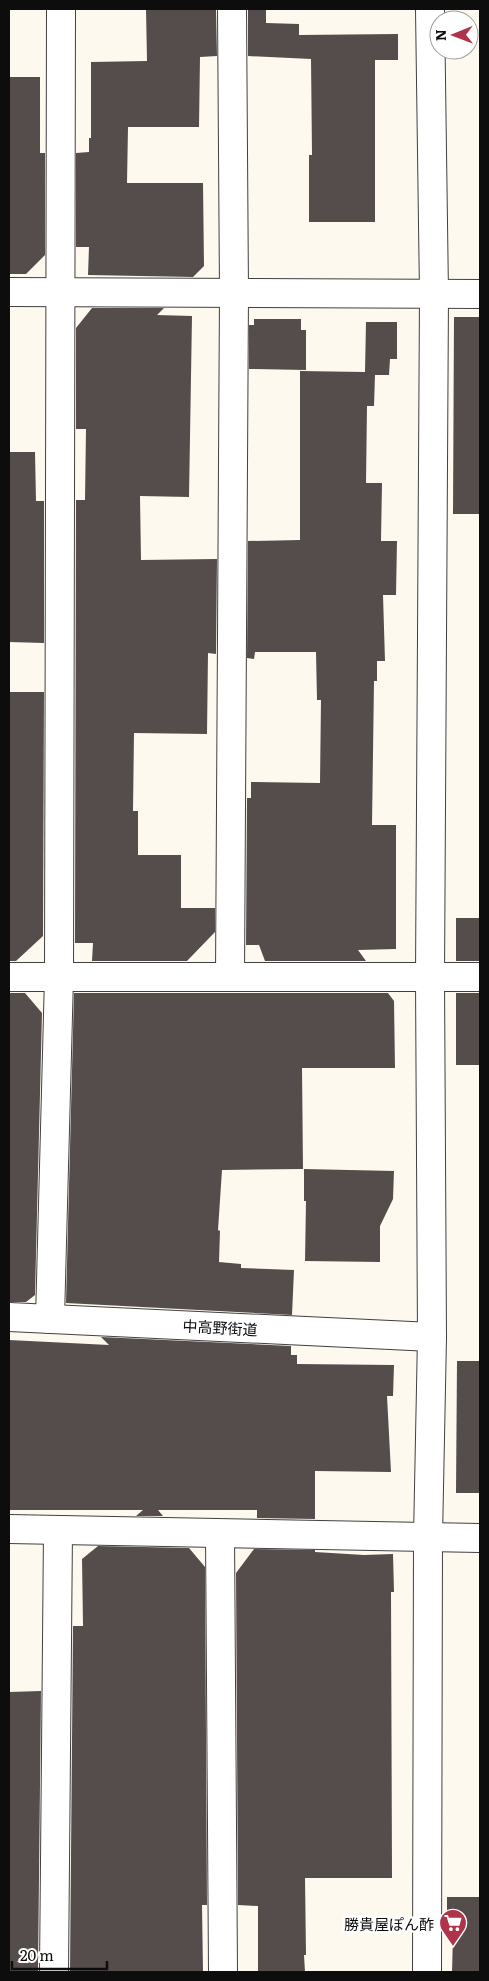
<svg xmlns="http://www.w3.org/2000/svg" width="489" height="1981" font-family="Literata,'Noto Sans JP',serif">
<rect width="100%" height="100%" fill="#fdf9ef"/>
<g fill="#554d4b">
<polygon points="146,9 216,9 217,56 200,57 199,127 128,127 127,183 203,183 204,266 193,277 88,275 89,247 76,247 76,153 89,152 89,138 91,138 91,62 147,61"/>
<polygon points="248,9 266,9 266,23 299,24 299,35 398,34 398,60 375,60 375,222 309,222 309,155 312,155 311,59 248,56"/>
<polygon points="9,77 40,77 40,153 45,153 45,255 26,274 9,274"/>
<polygon points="92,308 164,308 157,315 192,316 189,497 140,496 141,560 217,559 216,654 208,653 207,734 134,733 133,811 138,811 138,855 181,855 181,908 215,908 215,932 187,961 92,961 93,943 75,943 76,500 85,500 86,429 76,429 76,328"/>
<polygon points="454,317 480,317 480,514 453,514"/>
<polygon points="254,319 301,319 301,330 306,330 306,370 249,369 249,325 254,325"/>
<polygon points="366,322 397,322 397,359 390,359 389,375 375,375 374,406 367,406 366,483 382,483 381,541 397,541 396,595 383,595 385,661 377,661 377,681 374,681 372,825 396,825 396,949 358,950 366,961 265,961 259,945 246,945 247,798 251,798 251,782 320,783 321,700 317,700 316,652 255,652 254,659 247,658 248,541 300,540 300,371 365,372"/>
<polygon points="9,452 35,452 36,501 44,501 44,643 9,642"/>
<polygon points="9,692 44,692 43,936 16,961 9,961"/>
<rect x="456" y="918" width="24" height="43"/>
<polygon points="9,993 25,993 42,1013 35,1295 26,1302 9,1302"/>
<polygon points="74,993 388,993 394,1001 395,1068 302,1068 303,1169 222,1170 218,1230 220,1231 219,1262 241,1264 241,1268 294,1270 292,1315 66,1303"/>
<rect x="456" y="993" width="24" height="72"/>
<polygon points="304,1169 394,1171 393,1199 380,1226 380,1262 305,1261 306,1201 304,1201"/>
<polygon points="101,1337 291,1346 291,1355 297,1355 297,1364 394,1365 393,1396 387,1396 391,1472 315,1471 315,1519 257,1518 257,1510 158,1510 163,1516 136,1516 143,1510 9,1510 9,1340 109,1345"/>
<polygon points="457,1361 480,1361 480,1493 456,1493"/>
<polygon points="98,1546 189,1548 205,1567 207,1905 202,1905 203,1972 70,1972 73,1626 83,1626 82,1559"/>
<polygon points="254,1549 315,1550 315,1552 364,1555 393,1554 394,1592 391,1592 392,1878 305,1878 306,1955 304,1955 305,1972 258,1972 258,1906 238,1905 236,1573"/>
<polygon points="41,1691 38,1972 9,1972 9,1692"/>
<polygon points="447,1897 480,1897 480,1972 452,1972 453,1935 447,1935"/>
</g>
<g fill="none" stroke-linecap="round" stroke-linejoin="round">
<defs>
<g id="minor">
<polyline points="9,292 480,294"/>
<polyline points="230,977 234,293 232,9"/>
<polyline points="9,1317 432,1337"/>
<polyline points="50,1319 59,977 61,9"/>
<polyline points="9,1529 480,1538"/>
<polyline points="220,1534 223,1972"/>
<polyline points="54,1972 58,1530"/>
</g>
<g id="tertiary">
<polyline points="9,977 480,977"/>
<polyline points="427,1972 428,1538 432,1337 430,977 434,294 430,9"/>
</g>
</defs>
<use href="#minor" stroke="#404040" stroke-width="30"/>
<use href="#tertiary" stroke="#404040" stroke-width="30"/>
<use href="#minor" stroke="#fff" stroke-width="28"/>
<use href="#tertiary" stroke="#fff" stroke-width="28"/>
</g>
<defs>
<symbol id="supermarket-pin" viewBox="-11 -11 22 30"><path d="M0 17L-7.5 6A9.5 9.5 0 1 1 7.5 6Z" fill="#ae3449" stroke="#fff"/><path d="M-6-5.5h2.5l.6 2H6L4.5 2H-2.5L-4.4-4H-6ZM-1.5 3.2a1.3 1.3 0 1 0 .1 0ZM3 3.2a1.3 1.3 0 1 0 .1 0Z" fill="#fff"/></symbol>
</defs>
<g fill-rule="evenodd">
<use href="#supermarket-pin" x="437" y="1907" width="32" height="43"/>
</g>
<g text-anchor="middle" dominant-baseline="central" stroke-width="5" stroke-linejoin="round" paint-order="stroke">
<g font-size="15" fill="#0d0d0d" stroke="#fff">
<text transform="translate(220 1327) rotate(3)">中高野街道</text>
</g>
<g font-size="15" fill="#0d0d0d" stroke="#fff" text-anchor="end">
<text x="434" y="1923">勝貴屋ぽん酢</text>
</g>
</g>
<rect width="489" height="1981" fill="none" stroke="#0d0d0d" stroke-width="20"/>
<g transform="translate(454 35) rotate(269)"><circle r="24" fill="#ffffff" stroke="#9e9e9e"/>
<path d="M0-4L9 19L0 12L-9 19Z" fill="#ae3449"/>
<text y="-8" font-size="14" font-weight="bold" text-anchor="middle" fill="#0d0d0d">N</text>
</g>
<path d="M12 1961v8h95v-8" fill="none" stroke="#0d0d0d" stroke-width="2.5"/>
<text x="20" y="1961" font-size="15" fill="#0d0d0d" stroke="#ffffff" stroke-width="4" paint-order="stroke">20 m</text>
</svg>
